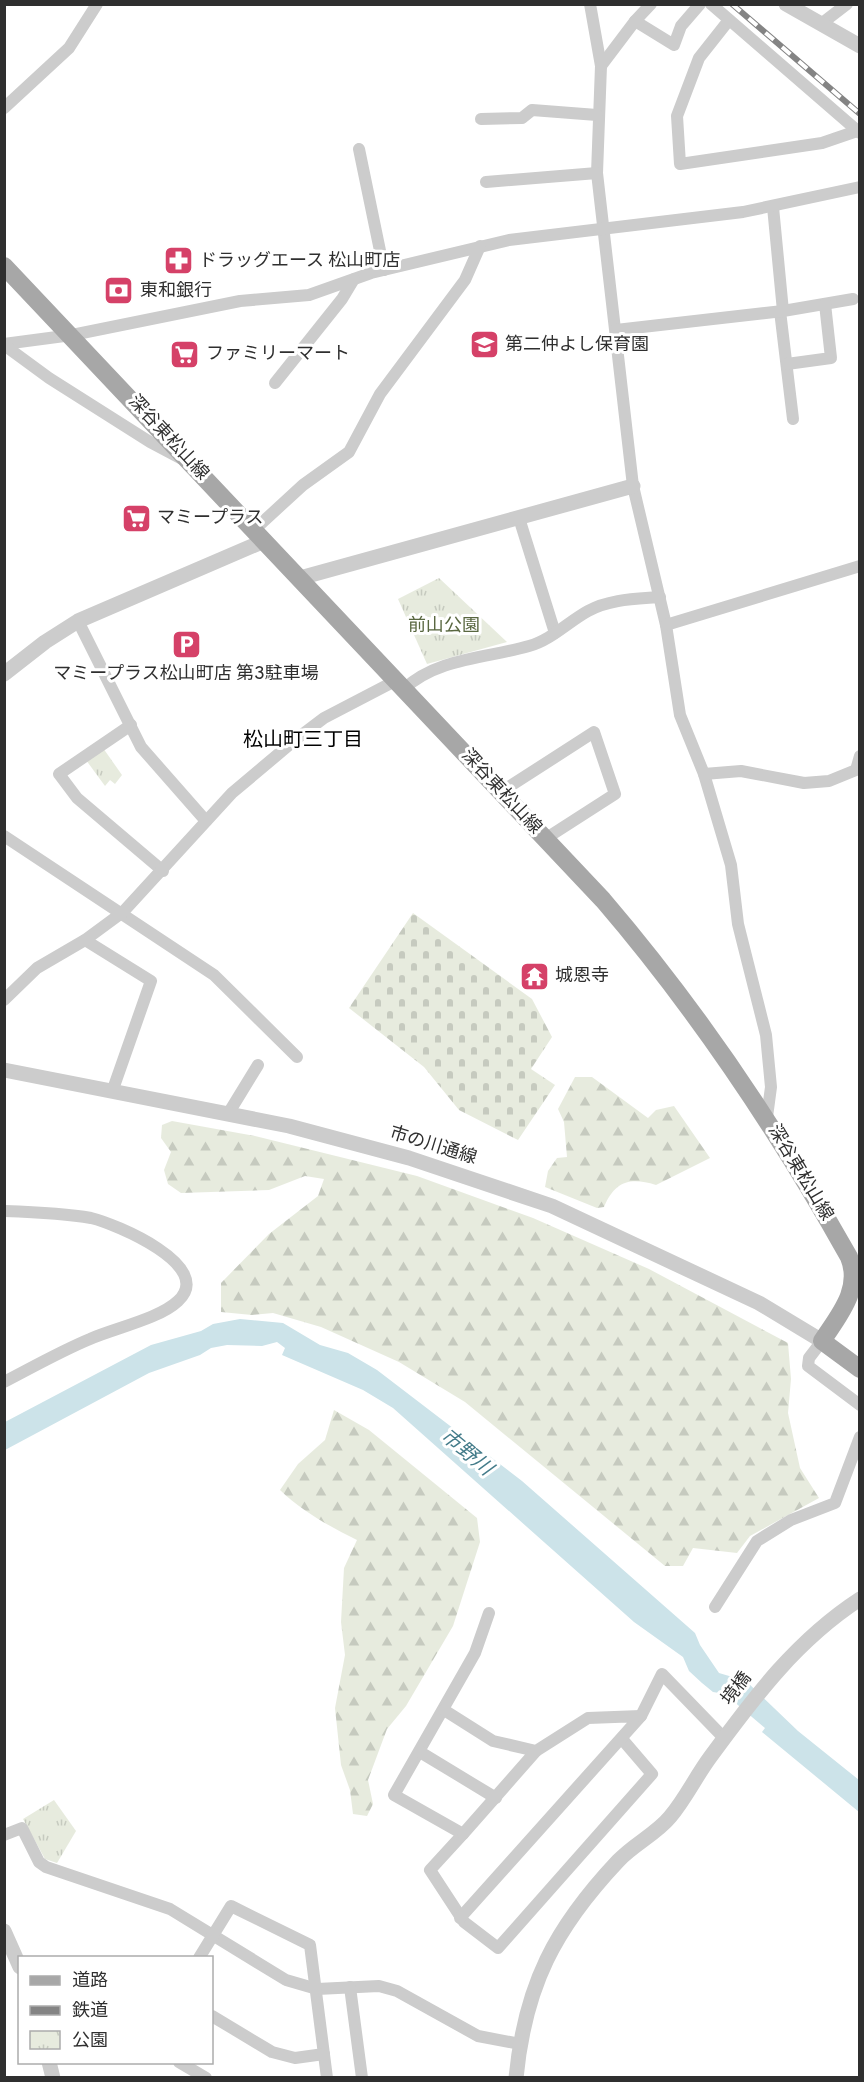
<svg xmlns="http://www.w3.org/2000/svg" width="864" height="2082" font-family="Overpass,'Noto Sans JP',sans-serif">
<defs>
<pattern id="forest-firs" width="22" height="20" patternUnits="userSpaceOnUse" patternTransform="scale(1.5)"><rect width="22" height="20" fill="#e7ebde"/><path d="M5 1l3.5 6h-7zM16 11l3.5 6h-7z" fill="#c6cabf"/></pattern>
<pattern id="cemetery-stones" width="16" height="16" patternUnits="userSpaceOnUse" patternTransform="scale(1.5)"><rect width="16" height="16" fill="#e7ebde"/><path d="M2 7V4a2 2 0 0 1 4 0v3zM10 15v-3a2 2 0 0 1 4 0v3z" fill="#c6cabf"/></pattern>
<pattern id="park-tufts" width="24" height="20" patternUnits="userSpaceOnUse" patternTransform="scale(1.5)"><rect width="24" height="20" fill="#e7ebde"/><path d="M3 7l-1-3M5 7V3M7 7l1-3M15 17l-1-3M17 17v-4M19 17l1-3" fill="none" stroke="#c6cabf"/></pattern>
</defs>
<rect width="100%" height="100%" fill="#fff"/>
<g fill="url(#forest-firs)">
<path d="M575,1077H592L648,1118L656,1110L674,1106L710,1158L656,1185C630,1177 615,1181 604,1207L597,1208L545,1187L548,1171L557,1158L567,1157L564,1122L558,1109Z"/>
<polygon points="172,1121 255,1136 417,1176 533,1218 649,1269 788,1343 791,1379 788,1413 800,1468 819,1498 750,1536 737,1553 693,1548 683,1566 665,1566 465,1402 399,1362 321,1327 273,1313 252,1315 221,1312 221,1283 269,1234 318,1196 324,1179 305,1176 269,1190 181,1193 168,1184 164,1170 171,1152 161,1138 162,1125"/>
<path d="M334,1410L369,1430L477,1518L480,1542L453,1626L406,1706L387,1729L368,1780L373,1804L367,1816L353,1814L350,1790L341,1765L335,1708L345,1655L341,1622L344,1568L357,1540C329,1526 303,1512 280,1490L298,1464L325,1440Z"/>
</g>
<polygon fill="url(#cemetery-stones)" points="413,913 532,999 552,1037 531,1069 555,1085 518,1140 459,1110 424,1067 349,1008"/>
<g fill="url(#park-tufts)">
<polygon points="439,578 507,642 427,664 398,599"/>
<polygon points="103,748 122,775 115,784 110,780 105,786 86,760"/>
<polygon points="54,1800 76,1831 57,1863 45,1859 23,1819"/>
</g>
<polygon fill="#cce3e9" points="240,1319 283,1323 320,1345 348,1353 377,1370 522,1481 695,1633 700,1645 719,1673 746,1681 798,1731 859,1780 859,1812 762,1732 765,1728 725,1694 713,1692 702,1683 689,1671 683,1657 634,1622 393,1408 363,1390 282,1355 285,1348 277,1342 262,1346 227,1345 211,1348 200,1355 149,1373 5,1450 5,1422 151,1345 201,1331 213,1324"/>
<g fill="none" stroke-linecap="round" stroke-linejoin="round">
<g stroke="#ccc" stroke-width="12">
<polyline points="590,4 601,66 597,173 633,486 666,625 680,715 704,774 731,865 738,924 766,1035 771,1087 767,1117"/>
<polyline points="711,4 860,133"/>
<polyline points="729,20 699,58 677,116 680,164 822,143 857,131"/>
<polyline points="635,21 674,45 681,26 700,4"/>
<polyline points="821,24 847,4"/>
<polyline points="601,66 635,21 651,4"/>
<polyline points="4,108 69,48 97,4"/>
<polyline points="481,119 522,118 532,110 597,115"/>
<polyline points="359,149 384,270"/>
<polyline points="486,182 597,173"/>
<polyline points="773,207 783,311"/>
<polyline points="780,311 793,419"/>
<polyline points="616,330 783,311 853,299"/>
<polyline points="4,344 72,335 240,301 309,295 371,273 509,240 743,212 860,187"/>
<polyline points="4,345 49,378 150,442 182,459"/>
<polyline points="787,364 831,358 825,304"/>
<polyline points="275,383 342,299 354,279"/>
<polyline points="519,518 555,633"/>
<polyline points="254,530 303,485 349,452 380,394 465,280 480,246"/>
<polyline points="78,621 141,747 206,821"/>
<polyline points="666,625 860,566"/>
<path d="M404,689C437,658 487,658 529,646C551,640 568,622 588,611C610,599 636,599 660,597"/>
<polyline points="131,725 59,774 77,798 163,871"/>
<polyline points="704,774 741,771 804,783 829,781 856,770 860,756"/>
<polyline points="501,792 594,732 615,794 545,839"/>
<polyline points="4,836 214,975 297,1057"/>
<polyline points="85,940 151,981 112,1092"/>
<polyline points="4,1000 37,968 85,940 123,912 232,793 295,740 324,718 395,681"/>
<polyline points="228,1114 258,1065"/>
<path d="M4,1211C33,1212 63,1213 91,1218C116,1224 216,1266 178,1301C159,1319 115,1328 90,1339C61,1351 33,1367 4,1382"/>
<polyline points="822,1341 809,1358 808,1366 860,1405"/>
<polyline points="715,1607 757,1541 791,1520 835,1503 860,1437"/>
<polyline points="489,1613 475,1653 394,1795 463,1834 430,1870 464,1922 498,1948 652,1774 622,1739"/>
<polyline points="444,1710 493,1741 536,1751 588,1718 641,1716 460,1918"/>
<polyline points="641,1716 662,1674 724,1738"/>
<polyline points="420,1752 496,1798"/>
<polyline points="463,1834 536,1751"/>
<polyline points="4,1835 22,1828 39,1862 46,1867 170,1909 286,1980 317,1989 379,1986 397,1991 478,2036 520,2044"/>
<polyline points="199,1958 231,1906 310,1945 327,2078"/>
<polyline points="350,1987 362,2078"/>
<polyline points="212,2016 272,2052 295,2058 324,2054"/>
<polyline points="179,2062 206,2078"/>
</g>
<g stroke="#ccc" stroke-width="15">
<polyline points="786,4 860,46"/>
<polyline points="300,578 633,486"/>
<polyline points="4,674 45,642 78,621 264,541"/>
<polyline points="4,1070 289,1126 409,1158 552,1206 759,1303 822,1341"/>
<polyline points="4,1931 20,1967"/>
<polyline points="49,2062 53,2078"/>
<path d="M516,2078C525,1985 555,1928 618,1861C634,1844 656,1834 670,1817C686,1798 696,1776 711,1756C755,1696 797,1640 860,1599"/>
</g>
<path stroke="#a7a7a7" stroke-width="18" d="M4,266L603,900C699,1012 777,1129 849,1257C862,1289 839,1315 822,1341L860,1369"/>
<defs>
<polyline id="rail" points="732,4 860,114"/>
</defs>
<use href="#rail" stroke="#848484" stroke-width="6"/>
<use href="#rail" stroke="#fff" stroke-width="4" stroke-dasharray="11" stroke-linecap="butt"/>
</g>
<defs>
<symbol id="pharmacy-square" viewBox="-11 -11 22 22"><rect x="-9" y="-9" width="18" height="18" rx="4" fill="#d54168" stroke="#fff"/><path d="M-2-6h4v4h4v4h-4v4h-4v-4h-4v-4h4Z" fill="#fff"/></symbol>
<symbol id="bank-square" viewBox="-11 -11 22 22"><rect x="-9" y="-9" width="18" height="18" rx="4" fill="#d54168" stroke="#fff"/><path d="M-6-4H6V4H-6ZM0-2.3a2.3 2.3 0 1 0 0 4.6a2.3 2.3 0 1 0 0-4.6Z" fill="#fff"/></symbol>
<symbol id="school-square" viewBox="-11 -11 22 22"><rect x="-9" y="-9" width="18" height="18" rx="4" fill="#d54168" stroke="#fff"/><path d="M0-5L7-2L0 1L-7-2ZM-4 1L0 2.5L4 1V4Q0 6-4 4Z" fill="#fff"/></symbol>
<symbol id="supermarket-square" viewBox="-11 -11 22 22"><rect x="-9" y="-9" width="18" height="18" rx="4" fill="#d54168" stroke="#fff"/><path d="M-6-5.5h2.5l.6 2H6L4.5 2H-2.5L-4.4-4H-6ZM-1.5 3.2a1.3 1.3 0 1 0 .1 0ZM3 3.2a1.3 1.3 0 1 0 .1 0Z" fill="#fff"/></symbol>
<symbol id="parking-square" viewBox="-11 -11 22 22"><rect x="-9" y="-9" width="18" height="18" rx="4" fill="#d54168" stroke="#fff"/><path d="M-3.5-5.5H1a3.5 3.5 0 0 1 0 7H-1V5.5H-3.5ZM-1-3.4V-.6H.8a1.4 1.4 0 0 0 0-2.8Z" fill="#fff"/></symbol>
<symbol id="temple-square" viewBox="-11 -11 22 22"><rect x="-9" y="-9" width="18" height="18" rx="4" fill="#d54168" stroke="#fff"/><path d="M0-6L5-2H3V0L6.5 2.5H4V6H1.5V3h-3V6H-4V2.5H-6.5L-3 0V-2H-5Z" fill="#fff"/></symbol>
</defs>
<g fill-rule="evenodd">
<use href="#pharmacy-square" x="162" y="244" width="33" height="33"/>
<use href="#bank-square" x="102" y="274" width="33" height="33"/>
<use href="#school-square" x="468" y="328" width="33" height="33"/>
<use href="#supermarket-square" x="168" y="338" width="33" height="33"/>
<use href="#supermarket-square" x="120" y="502" width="33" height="33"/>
<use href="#parking-square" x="170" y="628" width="33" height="33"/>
<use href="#temple-square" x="518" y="960" width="33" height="33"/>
</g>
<g text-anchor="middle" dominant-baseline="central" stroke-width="6" stroke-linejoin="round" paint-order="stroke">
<g font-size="18" fill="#2f2f2f" stroke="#fff" text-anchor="start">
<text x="199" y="261">ドラッグエース 松山町店</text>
<text x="140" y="291">東和銀行</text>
<text x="505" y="345">第二仲よし保育園</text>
<text x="206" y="354">ファミリーマート</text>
<text x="157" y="518">マミープラス</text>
<text x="186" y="674" text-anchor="middle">マミープラス松山町店 第3駐車場</text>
<text x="555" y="976">城恩寺</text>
</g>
<g font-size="18" fill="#2f2f2f" stroke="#fff">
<text transform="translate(168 438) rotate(47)">深谷東松山線</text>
<text transform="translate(501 792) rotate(47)">深谷東松山線</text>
<text transform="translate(433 1146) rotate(17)">市の川通線</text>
<text transform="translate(800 1173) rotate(59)">深谷東松山線</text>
<text transform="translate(737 1689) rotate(-52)">境橋</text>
</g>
<g font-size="18" fill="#596740" stroke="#fff">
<text x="444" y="626">前山公園</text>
</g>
<g font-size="20" fill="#000" stroke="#fff">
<text x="303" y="741">松山町三丁目</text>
</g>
<g font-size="20" font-style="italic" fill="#447c8a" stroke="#fff">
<text transform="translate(466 1453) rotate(40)">市野川</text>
</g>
</g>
<rect width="864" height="2082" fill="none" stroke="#2f2f2f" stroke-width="12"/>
<rect x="18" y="1956" width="195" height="108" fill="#ffffff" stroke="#acacac" stroke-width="1.5"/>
<rect x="30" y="1976" width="30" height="9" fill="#a7a7a7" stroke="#acacac" stroke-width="1.5"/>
<text x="72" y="1986" font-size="18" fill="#2f2f2f">道路</text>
<rect x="30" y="2006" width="30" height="9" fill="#848484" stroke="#acacac" stroke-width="1.5"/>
<text x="72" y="2016" font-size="18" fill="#2f2f2f">鉄道</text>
<rect x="30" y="2031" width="30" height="18" fill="url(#park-tufts)" stroke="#acacac" stroke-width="1.5"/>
<text x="72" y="2046" font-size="18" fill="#2f2f2f">公園</text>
</svg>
